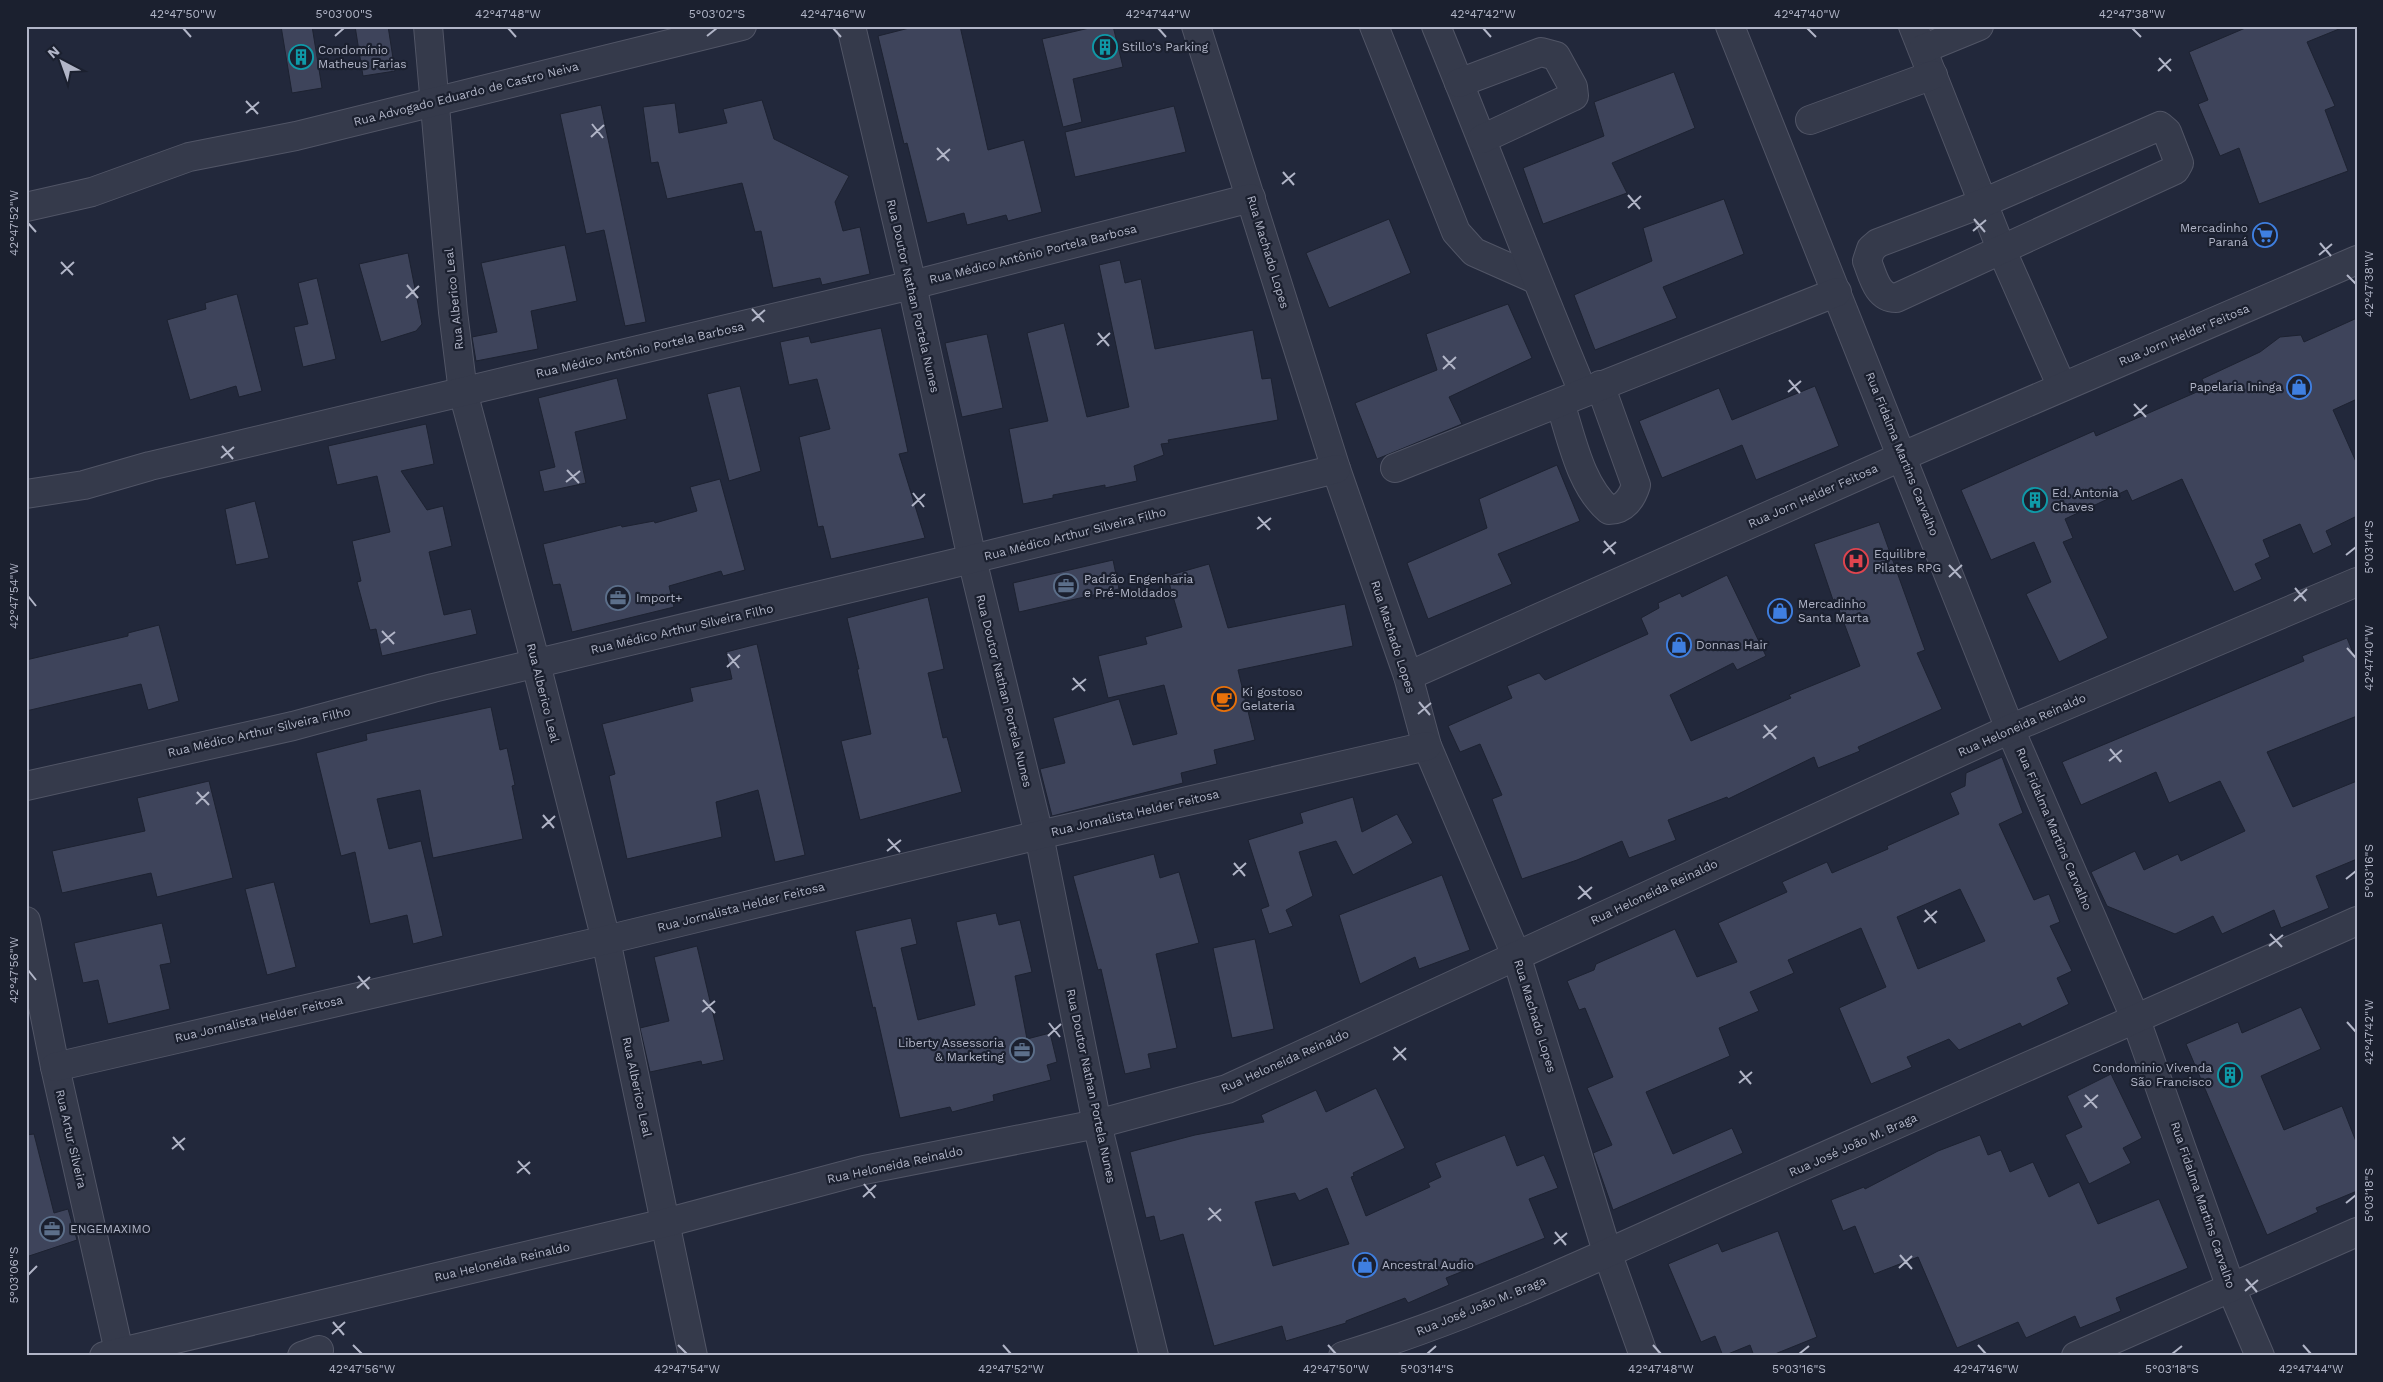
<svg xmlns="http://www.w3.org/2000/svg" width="2383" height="1382" font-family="'Work Sans',sans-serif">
<rect width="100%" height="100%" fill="#22283b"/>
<g fill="#3e445b" stroke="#1d2231" fill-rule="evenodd">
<polygon points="281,26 312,26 322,88 292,93"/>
<polygon points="355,26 388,26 395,71 363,76"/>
<polygon points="917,26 960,26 988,150 1024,140 1042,212 1008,221 1006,215 967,225 964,213 927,223 907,143 904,144 878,36"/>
<polygon points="1098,26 1113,26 1123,67 1073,79 1082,122 1063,127 1042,39"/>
<polygon points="2250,26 2344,27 2307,42 2335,106 2325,110 2348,171 2259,204 2239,148 2220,156 2198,104 2208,100 2189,52"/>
<polygon points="1674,72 1695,128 1612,163 1627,193 1543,224 1523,168 1604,136 1594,102"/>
<polygon points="762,100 774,139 849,176 835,202 843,231 860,227 870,274 822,285 820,278 773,288 761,231 755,232 742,183 667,199 658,162 651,163 643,107 675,103 679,133 727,123 723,109"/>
<polygon points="601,105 646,322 625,326 604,230 586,234 560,114"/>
<polygon points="1174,106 1186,152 1075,177 1065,132"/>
<polygon points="1724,199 1744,254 1663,287 1677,318 1595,350 1574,295 1652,261 1643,228"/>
<polygon points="1389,219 1411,273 1329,308 1306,253"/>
<polygon points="565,245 577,301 531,311 538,349 476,361 472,337 497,332 481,263"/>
<polygon points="408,253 422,324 416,331 381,342 359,264"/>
<polygon points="1120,260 1125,283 1141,279 1155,349 1253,330 1262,379 1271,378 1278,420 1168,440 1169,443 1161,444 1164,455 1134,466 1137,481 1105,488 1105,485 1053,495 1053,498 1023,504 1009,429 1048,421 1027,333 1064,323 1087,417 1129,407 1099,265"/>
<polygon points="317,278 336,359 303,367 294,327 308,324 298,283"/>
<polygon points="237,294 262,391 239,397 236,386 190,400 167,320 206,309 205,303"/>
<polygon points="1508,304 1532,358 1449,397 1462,424 1377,459 1355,403 1437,370 1426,334"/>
<polygon points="2357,318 2357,399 2333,410 2357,464 2357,516 2326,531 2332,545 2313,554 2300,524 2263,540 2270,557 2255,564 2262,579 2234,592 2182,479 2132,501 2127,490 2065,519 2073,538 2063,542 2108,638 2059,662 2026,594 2051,582 2034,542 1991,560 1961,490 2094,431 2096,436 2206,388 2202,379 2260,352 2280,337 2301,335 2304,342"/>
<polygon points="881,328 908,452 899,454 925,538 831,559 823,526 818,527 799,437 830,429 817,379 789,385 780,342 809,336 811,343"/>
<polygon points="987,334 1003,408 962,417 945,343"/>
<polygon points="617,378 627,419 575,432 586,483 544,492 539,471 555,467 538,398"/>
<polygon points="740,386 761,471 729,481 707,394"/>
<polygon points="1815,386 1839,446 1756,480 1742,445 1662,478 1639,421 1719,388 1732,420"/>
<polygon points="426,424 434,464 401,471 427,510 443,506 452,546 429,552 444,615 471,609 477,634 382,656 376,629 370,630 357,582 361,581 352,541 390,532 377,476 337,485 328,446"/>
<polygon points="1557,465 1580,521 1498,554 1512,584 1428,619 1407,563 1487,528 1479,499"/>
<polygon points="720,479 745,570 723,576 721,571 669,586 674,607 572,632 560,584 553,585 543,544 621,525 622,527 654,521 655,523 697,511 690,487"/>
<polygon points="255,501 269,558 236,565 225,509"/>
<polygon points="1879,522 1925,650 1917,653 1942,709 1858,747 1860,751 1818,768 1814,757 1728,799 1727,797 1668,820 1676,840 1629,858 1622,841 1577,860 1522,879 1492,799 1502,795 1480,744 1460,752 1448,726 1512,698 1507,686 1539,673 1545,680 1648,634 1641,618 1659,608 1658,603 1680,593 1682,597 1727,575 1766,656 1737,670 1733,663 1670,695 1691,741 1791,698 1789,695 1860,666 1835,599 1833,600 1814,544"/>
<polygon points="1113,560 1119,589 1019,612 1013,583"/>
<polygon points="1209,564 1228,628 1345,604 1353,646 1238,670 1255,740 1214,750 1217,764 1181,773 1183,783 1052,816 1040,769 1065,763 1053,718 1119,699 1133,745 1177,734 1164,685 1108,698 1098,656 1147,644 1145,637 1182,627 1167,576"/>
<polygon points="928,597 944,669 928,673 943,738 947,737 962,792 860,820 841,741 871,734 857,669 859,669 847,618"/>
<polygon points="159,625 179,701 148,710 141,684 26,711 26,660 128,636 128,633"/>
<polygon points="2347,638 2357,663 2357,716 2267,752 2293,807 2357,781 2357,859 2316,876 2329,908 2281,928 2274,910 2222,934 2213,916 2175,934 2107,906 2091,872 2135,851 2144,870 2178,854 2181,861 2245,831 2220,781 2169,803 2156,772 2081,805 2062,762 2304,661 2302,656"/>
<polygon points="757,644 805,855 775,862 758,790 716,802 722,837 627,859 609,776 615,774 602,724 693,701 690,688 732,679 726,652"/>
<polygon points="491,707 500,750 507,748 515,785 512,786 523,839 433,858 420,790 377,799 389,849 421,841 443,936 413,944 407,915 370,924 355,852 341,856 316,753 367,740 366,734"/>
<path d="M2002,757L2023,813L1999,824L2034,900L2049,894L2060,922L2050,926L2072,971L2057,978L2069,1004L2022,1027L2020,1023L1959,1050L1949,1039L1907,1057L1912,1067L1871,1084L1839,1008L1886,987L1861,928L1788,960L1794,973L1750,992L1759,1011L1719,1028L1730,1056L1646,1092L1673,1154L1732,1128L1743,1153L1613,1210L1593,1153L1612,1145L1587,1088L1613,1077L1585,1008L1579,1010L1567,981L1594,970L1596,964L1675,929L1697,977L1737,962L1718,923L1787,892L1782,882L1827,862L1832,873L1888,849L1887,846L1959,814L1950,793L1965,786L1966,773ZM1960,889L1985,941L1918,969L1897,917Z"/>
<polygon points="209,781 233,878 157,897 151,873 62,893 52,851 145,831 137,798"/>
<polygon points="1353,797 1362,832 1397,814 1413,843 1353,875 1336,841 1299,852 1313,896 1286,910 1293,926 1269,934 1261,909 1269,906 1248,840 1303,823 1300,813"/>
<polygon points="1154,854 1160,878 1179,872 1199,943 1156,954 1177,1048 1148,1054 1151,1068 1125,1074 1101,969 1098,970 1073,876"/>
<polygon points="1442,875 1470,950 1419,969 1415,957 1360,984 1339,915"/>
<polygon points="274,882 296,967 267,975 245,889"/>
<polygon points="996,913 999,925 1020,920 1032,972 1015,976 1027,1039 1050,1033 1057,1062 1047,1065 1051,1080 993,1095 994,1101 952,1112 950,1107 900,1118 875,1007 873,1008 855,931 911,918 917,944 901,948 918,1020 975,1005 956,922"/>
<polygon points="162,923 171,963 160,965 170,1009 108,1024 98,980 83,983 74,943"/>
<polygon points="1255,939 1274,1029 1232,1038 1213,948"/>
<polygon points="697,946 724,1060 702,1065 701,1061 650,1072 640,1028 669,1021 654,957"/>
<polygon points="2301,1007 2321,1049 2261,1076 2284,1130 2342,1106 2357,1144 2357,1191 2316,1208 2318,1212 2267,1235 2186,1044 2238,1022 2242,1033"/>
<polygon points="2111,1074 2142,1138 2123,1148 2131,1163 2089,1184 2065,1135 2082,1127 2067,1096"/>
<path d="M1376,1088L1405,1148L1353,1173L1354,1176L1351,1177L1366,1216L1430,1187L1428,1183L1441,1177L1435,1163L1505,1135L1517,1166L1544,1155L1558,1188L1529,1199L1545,1238L1446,1278L1449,1285L1408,1303L1405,1298L1346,1321V1323L1286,1341L1282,1326L1214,1346L1183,1234L1160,1241L1154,1216L1146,1218L1130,1152L1195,1135L1264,1122L1261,1115L1316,1090L1326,1112ZM1327,1188L1349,1244L1273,1266L1255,1202L1295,1193L1299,1201Z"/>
<polygon points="34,1134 54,1213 68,1209 77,1240 26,1257 26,1135"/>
<polygon points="1980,1135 1988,1155 2001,1150 2010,1172 2033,1162 2049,1197 2079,1182 2098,1224 2159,1199 2188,1268 2116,1298 2121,1311 2080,1328 2075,1316 2026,1338 2018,1322 1957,1348 1918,1257 1874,1274 1855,1226 1843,1231 1831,1200 1864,1187 1865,1189 1938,1151"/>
<polygon points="1778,1231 1817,1337 1770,1356 1754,1356 1750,1345 1723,1356 1715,1336 1701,1342 1668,1264 1718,1243 1722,1252"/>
</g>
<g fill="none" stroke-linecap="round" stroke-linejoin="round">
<defs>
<g id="minor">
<polyline points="428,26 453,312 463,392 536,664 606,940 693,1356"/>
<polyline points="851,26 912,285 972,559 1039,835 1097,1124 1154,1356"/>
<polyline points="1196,26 1336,469 1408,676 1427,746 1516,955 1608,1255 1644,1356"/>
<polyline points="1374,26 1456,232 1474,252 1535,279"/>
<path d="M1436,26C1486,148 1532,271 1583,392"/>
<polyline points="1730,26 2010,729 2136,1020 2231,1288 2260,1356"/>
<polyline points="1913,26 2002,251 2062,387"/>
<polyline points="1923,49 1979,26"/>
<polyline points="1459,83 1541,52 1556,56 1573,87 1574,96 1572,97 1482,139"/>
<polyline points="1810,120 1933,75"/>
<path d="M2160,126L2167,132L2179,163L2175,170L1896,298C1877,298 1873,276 1867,261L1871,249L1878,243L1983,203Z"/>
<polyline points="26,207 92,192 189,157 296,136 742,26"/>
<path d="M1560,403C1572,439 1580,485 1609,510C1624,510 1632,498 1636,485L1600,385"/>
<polyline points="1395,468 1837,292"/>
<polyline points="26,494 84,485 150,466 912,285 1251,198"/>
<polyline points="1408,676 1903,456 2357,260"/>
<polyline points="26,786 293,726 433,688 972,559 1336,469"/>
<polyline points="26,921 55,1067 120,1356"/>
<polyline points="55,1067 606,940 1039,835 1427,746"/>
<polyline points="104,1356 665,1223 864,1170 1097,1124 1227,1089 2010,729 2357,582"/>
<polyline points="302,1356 319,1350"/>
<path d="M1343,1356C1475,1316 1598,1257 1723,1201C1934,1107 2146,1015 2357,921"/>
<polyline points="2076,1356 2357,1232"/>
</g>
</defs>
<use href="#minor" stroke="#515566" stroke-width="30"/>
<use href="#minor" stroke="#353a4b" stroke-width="28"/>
</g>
<path fill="none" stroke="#b1b5c7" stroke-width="2" d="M183,28L191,37M508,28L516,37M833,28L841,37M1158,28L1166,37M1483,28L1491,37M1807,28L1816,37M2132,28L2141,37M335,36L344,28M707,36L717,28M2159,58L2171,71M2158,71L2171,59M246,101L258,114M246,113L259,102M592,124L603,138M591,137L604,125M937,148L949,161M937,160L950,149M1283,172L1294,185M1282,184L1295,173M1628,195L1640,209M1628,208L1641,196M1974,219L1985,232M28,223L36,232M1973,231L1986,220M2320,243L2331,256M2319,255L2332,244M61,262L73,275M61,274L74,262M2347,275L2356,284M407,285L418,298M406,298L419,286M752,309L764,322M752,321L765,310M1098,333L1109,346M1097,345L1110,333M1443,356L1455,369M1443,369L1456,357M1789,380L1800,393M1788,392L1801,381M2134,404L2146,417M2134,416L2147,405M222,446L233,459M221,458L234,447M567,470L579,483M566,482L580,471M913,493L924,507M912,506L925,494M1258,517L1270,530M1257,529L1271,518M1604,541L1615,554M1603,553L1616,542M2346,555L2356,547M1949,565L1961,578M1949,577L1962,565M2295,588L2306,601M28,596L36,606M2294,601L2307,589M382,631L394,644M381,643L395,632M2347,648L2356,658M728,654L739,668M727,667L740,655M1073,678L1085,691M1072,690L1086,679M1419,702L1430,715M1418,714L1431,703M1764,725L1776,739M1763,738L1777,726M2110,749L2121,762M2109,761L2122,750M197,792L209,805M196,804L209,792M543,815L554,828M542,828L555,816M888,839L900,852M887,851L901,840M1234,863L1245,876M1233,875L1246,863M2346,879L2356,871M1579,886L1591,899M1578,899L1592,887M1925,910L1936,923M1924,922L1937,911M2270,934L2282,947M2269,946L2283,935M28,970L36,980M358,976L369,989M357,988L370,977M703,1000L715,1013M702,1012L715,1001M2347,1022L2356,1032M1049,1023L1060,1037M1048,1036L1061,1024M1394,1047L1406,1060M1393,1060L1406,1048M1740,1071L1751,1084M1739,1083L1752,1072M2085,1095L2097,1108M2084,1107L2098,1095M173,1137L184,1150M172,1149L185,1138M518,1161L530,1174M517,1173L530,1162M864,1184L875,1198M863,1197L876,1185M2346,1203L2356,1195M1209,1208L1221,1221M1208,1220L1221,1209M1555,1232L1566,1245M1554,1244L1567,1233M1900,1255L1912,1269M1899,1268L1912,1256M28,1275L37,1266M2246,1279L2257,1292M2245,1291L2258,1280M333,1322L344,1335M332,1334L345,1322M353,1345L362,1354M678,1345L687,1354M1003,1345L1011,1354M1328,1345L1336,1354M1653,1345L1661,1354M1978,1345L1986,1354M2303,1345L2311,1354M1427,1354L1436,1346M1799,1354L1809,1346M2172,1354L2182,1346"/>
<defs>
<symbol id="building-ring" viewBox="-11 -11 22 22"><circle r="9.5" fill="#1b202f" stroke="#0f9aa8" stroke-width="1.5"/><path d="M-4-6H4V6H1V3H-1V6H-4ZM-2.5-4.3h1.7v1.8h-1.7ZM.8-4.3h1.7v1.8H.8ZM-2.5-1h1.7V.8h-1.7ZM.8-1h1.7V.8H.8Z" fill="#0f9aa8"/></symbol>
<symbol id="supermarket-ring" viewBox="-11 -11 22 22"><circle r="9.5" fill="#1b202f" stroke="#3f7fe0" stroke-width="1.5"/><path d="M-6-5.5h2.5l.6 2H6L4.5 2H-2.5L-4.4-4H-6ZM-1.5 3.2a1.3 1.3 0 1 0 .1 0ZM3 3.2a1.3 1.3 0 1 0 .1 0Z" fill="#3f7fe0"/></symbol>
<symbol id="shop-ring" viewBox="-11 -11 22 22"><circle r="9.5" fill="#1b202f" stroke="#3f7fe0" stroke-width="1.5"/><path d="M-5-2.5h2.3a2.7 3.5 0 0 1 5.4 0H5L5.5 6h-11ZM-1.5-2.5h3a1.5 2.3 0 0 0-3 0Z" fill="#3f7fe0"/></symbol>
<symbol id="hospital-ring" viewBox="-11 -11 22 22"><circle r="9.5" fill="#1b202f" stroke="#e0444e" stroke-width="1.5"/><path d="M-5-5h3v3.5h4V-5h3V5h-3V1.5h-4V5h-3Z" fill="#e0444e"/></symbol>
<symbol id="office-ring" viewBox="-11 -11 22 22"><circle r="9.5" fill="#1b202f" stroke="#5c6f8a" stroke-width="1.5"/><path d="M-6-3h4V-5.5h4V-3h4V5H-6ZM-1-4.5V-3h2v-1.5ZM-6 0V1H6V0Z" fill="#5c6f8a"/></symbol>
<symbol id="cafe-ring" viewBox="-11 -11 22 22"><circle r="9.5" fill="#1b202f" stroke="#e8710a" stroke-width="1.5"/><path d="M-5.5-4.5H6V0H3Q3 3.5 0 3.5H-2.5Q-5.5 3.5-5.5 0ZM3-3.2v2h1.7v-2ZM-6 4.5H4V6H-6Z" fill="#e8710a"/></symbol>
</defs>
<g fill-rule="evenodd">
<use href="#building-ring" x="1091" y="33" width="28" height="28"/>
<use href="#building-ring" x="287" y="43" width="28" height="28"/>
<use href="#supermarket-ring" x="2251" y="221" width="28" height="28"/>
<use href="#shop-ring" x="2285" y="373" width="28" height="28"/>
<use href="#building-ring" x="2021" y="486" width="28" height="28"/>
<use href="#hospital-ring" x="1842" y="547" width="28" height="28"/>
<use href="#office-ring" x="1052" y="572" width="28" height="28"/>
<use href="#office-ring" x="604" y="584" width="28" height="28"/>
<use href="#shop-ring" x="1766" y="597" width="28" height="28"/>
<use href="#shop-ring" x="1665" y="631" width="28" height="28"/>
<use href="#cafe-ring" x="1210" y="685" width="28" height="28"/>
<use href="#office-ring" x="1008" y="1036" width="28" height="28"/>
<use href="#building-ring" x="2216" y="1061" width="28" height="28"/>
<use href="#office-ring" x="38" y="1215" width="28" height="28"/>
<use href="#shop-ring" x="1351" y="1251" width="28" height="28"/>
</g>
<g text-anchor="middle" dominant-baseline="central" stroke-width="4.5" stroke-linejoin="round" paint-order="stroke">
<g font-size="12" fill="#b1b5c7" stroke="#1b202f" text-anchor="start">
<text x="1122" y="47">Stillo's Parking</text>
<text x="318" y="50">Condomínio<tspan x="318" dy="14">Matheus Farias</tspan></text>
<text x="2248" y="228" text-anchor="end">Mercadinho<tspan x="2248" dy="14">Paraná</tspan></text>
<text x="2282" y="387" text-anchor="end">Papelaria Ininga</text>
<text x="2052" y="493">Ed. Antonia<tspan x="2052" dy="14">Chaves</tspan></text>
<text x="1874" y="554">Equilibre<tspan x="1874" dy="14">Pilates RPG</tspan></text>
<text x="1084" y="579">Padrão Engenharia<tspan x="1084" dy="14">e Pré-Moldados</tspan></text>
<text x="636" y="598">Import+</text>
<text x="1798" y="604">Mercadinho<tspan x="1798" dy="14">Santa Marta</tspan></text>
<text x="1696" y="645">Donnas Hair</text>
<text x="1242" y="692">Ki gostoso<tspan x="1242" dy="14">Gelateria</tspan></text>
<text x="1004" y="1043" text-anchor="end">Liberty Assessoria<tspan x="1004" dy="14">&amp; Marketing</tspan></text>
<text x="2212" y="1068" text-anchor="end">Condominio Vivenda<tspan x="2212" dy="14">São Francisco</tspan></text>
<text x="70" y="1229">ENGEMAXIMO</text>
<text x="1382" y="1265">Ancestral Audio</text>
</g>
<g font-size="12" fill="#b1b5c7" stroke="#1b202f">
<text transform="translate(466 94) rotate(-14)">Rua Advogado Eduardo de Castro Neiva</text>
<text transform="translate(1268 252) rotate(73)">Rua Machado Lopes</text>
<text transform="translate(1033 254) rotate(-14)">Rua Médico Antônio Portela Barbosa</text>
<text transform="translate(913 296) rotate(77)">Rua Doutor Nathan Portela Nunes</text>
<text transform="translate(454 299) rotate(-96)">Rua Alberico Leal</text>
<text transform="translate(2184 335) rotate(-23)">Rua Jorn Helder Feitosa</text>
<text transform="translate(640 350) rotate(-13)">Rua Médico Antônio Portela Barbosa</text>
<text transform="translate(1902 454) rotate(68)">Rua Fidalma Martins Carvalho</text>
<text transform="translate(1813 496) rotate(-24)">Rua Jorn Helder Feitosa</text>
<text transform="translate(1075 534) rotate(-14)">Rua Médico Arthur Silveira Filho</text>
<text transform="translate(682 629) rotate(-13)">Rua Médico Arthur Silveira Filho</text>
<text transform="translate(1393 637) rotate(72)">Rua Machado Lopes</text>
<text transform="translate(1004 691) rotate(76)">Rua Doutor Nathan Portela Nunes</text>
<text transform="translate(543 693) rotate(76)">Rua Alberico Leal</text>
<text transform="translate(2022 725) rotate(-24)">Rua Heloneida Reinaldo</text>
<text transform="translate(259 732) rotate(-13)">Rua Médico Arthur Silveira Filho</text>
<text transform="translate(1135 813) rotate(-13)">Rua Jornalista Helder Feitosa</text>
<text transform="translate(2054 829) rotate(67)">Rua Fidalma Martins Carvalho</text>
<text transform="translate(1654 892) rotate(-25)">Rua Heloneida Reinaldo</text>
<text transform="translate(741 907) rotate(-14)">Rua Jornalista Helder Feitosa</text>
<text transform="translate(1535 1016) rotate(73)">Rua Machado Lopes</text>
<text transform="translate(259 1019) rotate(-13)">Rua Jornalista Helder Feitosa</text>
<text transform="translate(1285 1061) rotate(-24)">Rua Heloneida Reinaldo</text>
<text transform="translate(1091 1086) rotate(78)">Rua Doutor Nathan Portela Nunes</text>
<text transform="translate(637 1087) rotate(78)">Rua Alberico Leal</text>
<text transform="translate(71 1139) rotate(77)">Rua Artur Silveira</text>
<text transform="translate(1853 1145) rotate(-24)">Rua José João M. Braga</text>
<text transform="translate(895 1165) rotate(-12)">Rua Heloneida Reinaldo</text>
<text transform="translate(2203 1205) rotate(71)">Rua Fidalma Martins Carvalho</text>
<text transform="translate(502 1262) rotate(-13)">Rua Heloneida Reinaldo</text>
<text transform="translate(1481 1306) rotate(-22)">Rua José João M. Braga</text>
</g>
</g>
<rect width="2383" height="1382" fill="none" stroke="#1b202f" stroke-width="55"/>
<g transform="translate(62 62) rotate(319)" stroke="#1b202f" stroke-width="4" paint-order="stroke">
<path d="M0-4L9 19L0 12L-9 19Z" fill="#b1b5c7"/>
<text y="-8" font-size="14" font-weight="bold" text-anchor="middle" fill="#b1b5c7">N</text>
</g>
<rect x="28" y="28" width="2328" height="1326" fill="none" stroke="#b1b5c7" stroke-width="2"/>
<g font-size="12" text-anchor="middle" fill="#b1b5c7">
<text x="183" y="18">42°47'50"W</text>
<text x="344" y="18">5°03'00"S</text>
<text x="508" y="18">42°47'48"W</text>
<text x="717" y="18">5°03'02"S</text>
<text x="833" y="18">42°47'46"W</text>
<text x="1158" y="18">42°47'44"W</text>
<text x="1483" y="18">42°47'42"W</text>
<text x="1807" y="18">42°47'40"W</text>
<text x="2132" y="18">42°47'38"W</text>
<text transform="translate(14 223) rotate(-90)" y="4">42°47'52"W</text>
<text transform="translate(2369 284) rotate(-90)" y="4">42°47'38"W</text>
<text transform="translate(2369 547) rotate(-90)" y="4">5°03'14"S</text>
<text transform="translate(14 596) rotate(-90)" y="4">42°47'54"W</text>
<text transform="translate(2369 658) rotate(-90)" y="4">42°47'40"W</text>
<text transform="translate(2369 871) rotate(-90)" y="4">5°03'16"S</text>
<text transform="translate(14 970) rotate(-90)" y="4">42°47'56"W</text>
<text transform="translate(2369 1032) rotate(-90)" y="4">42°47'42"W</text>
<text transform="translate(2369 1195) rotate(-90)" y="4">5°03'18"S</text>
<text transform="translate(14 1275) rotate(-90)" y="4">5°03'06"S</text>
<text x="362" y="1373">42°47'56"W</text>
<text x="687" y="1373">42°47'54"W</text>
<text x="1011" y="1373">42°47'52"W</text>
<text x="1336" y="1373">42°47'50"W</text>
<text x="1427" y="1373">5°03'14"S</text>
<text x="1661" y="1373">42°47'48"W</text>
<text x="1799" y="1373">5°03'16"S</text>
<text x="1986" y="1373">42°47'46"W</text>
<text x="2172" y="1373">5°03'18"S</text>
<text x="2311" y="1373">42°47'44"W</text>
</g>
</svg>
